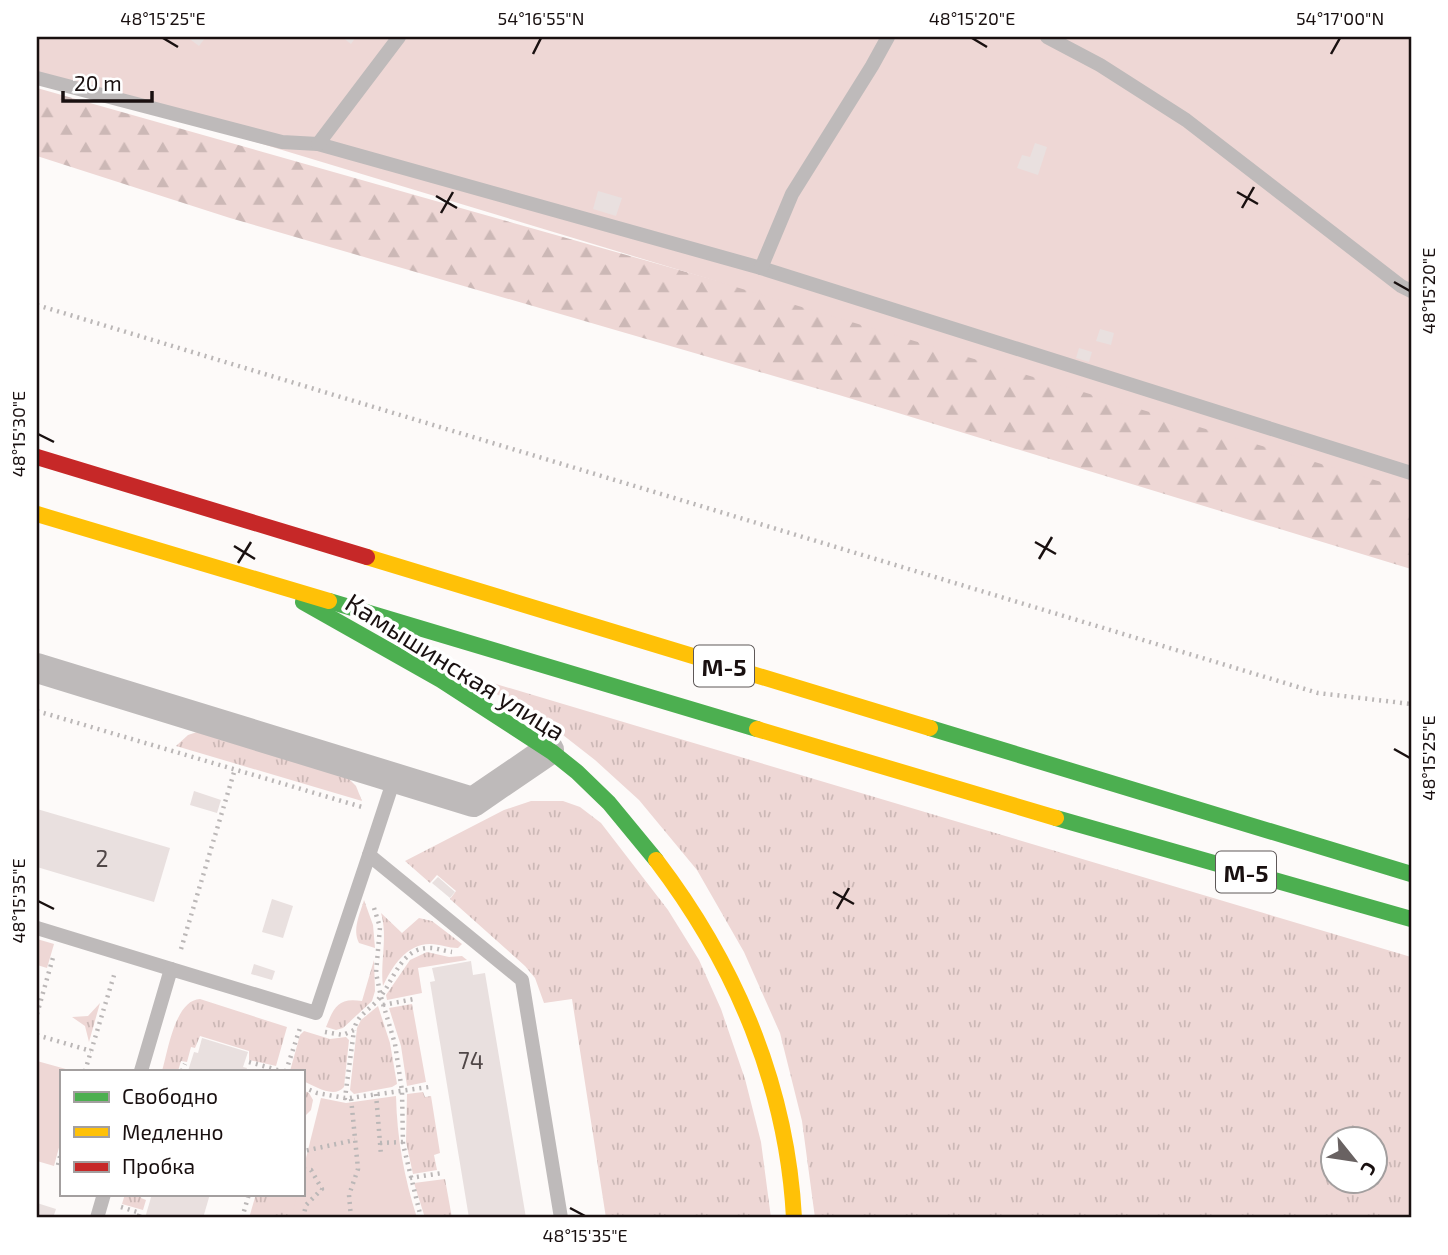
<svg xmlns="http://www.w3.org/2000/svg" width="1448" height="1255" font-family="'Exo 2',sans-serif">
<defs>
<pattern id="grass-tufts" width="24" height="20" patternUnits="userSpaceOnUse" patternTransform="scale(1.75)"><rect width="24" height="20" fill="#eed7d5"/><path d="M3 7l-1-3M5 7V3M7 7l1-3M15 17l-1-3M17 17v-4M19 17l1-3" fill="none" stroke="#ccb8b6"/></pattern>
<pattern id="forest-firs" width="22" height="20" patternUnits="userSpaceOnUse" patternTransform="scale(1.75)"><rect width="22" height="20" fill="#eed7d5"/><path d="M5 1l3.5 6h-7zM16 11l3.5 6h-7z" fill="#ccb8b6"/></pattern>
</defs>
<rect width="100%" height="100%" fill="#fdfaf9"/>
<g fill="url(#grass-tufts)" fill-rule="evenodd">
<path d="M459,673L1411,957V1218H815L802,1121L780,1033L744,952L697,870L639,800L595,760L545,721ZM1332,1140H1374V1182H1332Z"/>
<polygon points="197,732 347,777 356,786 362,801 176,746 188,735"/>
<polygon points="531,801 563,801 580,807 601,823 668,910 699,960 721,1009 745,1079 761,1142 771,1218 606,1218 572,999 544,1003 535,978 525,966 450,899 456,891 437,875 430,883 405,861 504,810"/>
<path d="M364,900L373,925L375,948L359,943C352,929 360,914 364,900Z"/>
<path d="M381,913L402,933L419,918L432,921L462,944L458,948C448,948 440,944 430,944C406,944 392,967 383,986C380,961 388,937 381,913Z"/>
<polygon points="427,952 449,957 462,956 467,960 418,968 422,993 387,1000 386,995 410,960"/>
<path d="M374,960L375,991L372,1001L343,1028L336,1030L326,1027C334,1007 338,997 362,1001Z"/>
<path d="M200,999L287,1027L276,1066L249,1060V1051L200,1036L195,1048L191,1047L187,1062L181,1061L178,1071H162C168,1051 175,1000 200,999Z"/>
<polygon points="100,1003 89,1042 85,1026 72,1017 88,1016"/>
<polygon points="412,1004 426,1082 407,1086 401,1046 389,1008"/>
<polygon points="378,1006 390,1043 397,1084 392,1087 354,1094 350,1090 357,1028 361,1020"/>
<path d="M304,1031L330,1039L346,1037L349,1040L344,1087C334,1099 315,1086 303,1081V1071H290L300,1035Z"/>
<polygon points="303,1090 309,1093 313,1100 311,1110 303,1118"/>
<polygon points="423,1092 425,1097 431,1096 440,1153 434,1155 437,1170 413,1174 406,1142 407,1094"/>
<polygon points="307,1175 299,1218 249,1218 256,1194 303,1194"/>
<polygon points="445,1179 452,1218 425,1218 414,1183"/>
<polygon points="125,1194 142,1194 141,1198 146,1200 143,1210 122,1204"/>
</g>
<polygon fill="url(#forest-firs)" points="37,88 909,335 1411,486 1411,569 839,395 230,218 37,156"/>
<g fill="#eed7d5">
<polygon points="37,37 1411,37 1411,491 37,76"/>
<polygon points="37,939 54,944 47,968 37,965"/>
<polygon points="37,1061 73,1071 61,1071 61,1140 54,1166 37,1161"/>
<path d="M396,1096C397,1139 404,1177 417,1218H291L297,1194H303V1170L321,1098L346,1103Z"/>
</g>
<g fill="#e9e0df">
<polygon points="187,37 206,37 199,46"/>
<polygon points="342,37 356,37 351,44"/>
<polygon points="1035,143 1047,147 1038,175 1017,168 1022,155 1030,157"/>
<polygon points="598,191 622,198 616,216 593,209"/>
<polygon points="1100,329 1114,333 1111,345 1096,341"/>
<polygon points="1079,348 1092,352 1089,362 1076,358"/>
<polygon points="194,791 221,800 217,813 190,805"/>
<polygon points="37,809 170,848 154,902 37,867"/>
<polygon points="438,877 455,892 450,898 432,883"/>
<polygon points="272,899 293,906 283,938 262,932"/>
<polygon points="471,961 473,975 485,973 526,1218 469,1218 430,982 435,981 432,968"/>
<polygon points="254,964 275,971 272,980 251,974"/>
<polygon points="202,1038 248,1052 243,1067 247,1068 246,1071 188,1071 194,1052 198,1053"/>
<polygon points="152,1194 210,1194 203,1218 145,1218"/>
<polygon points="37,1203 56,1209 53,1218 37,1218"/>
</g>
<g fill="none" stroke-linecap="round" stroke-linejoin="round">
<g stroke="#bbb7b7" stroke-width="4.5" stroke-dasharray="2 5" stroke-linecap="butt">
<polyline points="37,305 1318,693 1411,704"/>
<polyline points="37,711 362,807"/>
<polyline points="374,908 380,927 376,973 381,997 395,1044 402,1091 403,1144 421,1218"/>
<polyline points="181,949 235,769"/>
<polyline points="383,1005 414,999"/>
<polyline points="37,1014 54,954"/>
<path d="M325,1032L343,1035L354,1030C357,1014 372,1009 381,996C394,979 402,947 430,948C437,948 444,951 452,952"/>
<polyline points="37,1035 91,1051"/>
<polyline points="249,1062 281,1071"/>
<polyline points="85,1071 115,972"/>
<polyline points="182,1071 185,1064"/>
<polyline points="286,1071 300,1028"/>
<polyline points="303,1087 317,1093 345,1098 354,1030"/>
<polyline points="376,1094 381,1155"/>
<polyline points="350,1098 429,1087"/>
<polyline points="380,1143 403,1142"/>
<polyline points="303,1155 304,1151 355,1140"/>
<polyline points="58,1165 61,1152"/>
<polyline points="410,1178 442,1173"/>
<polyline points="145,1196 146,1194"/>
<polyline points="121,1207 140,1213 138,1218"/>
<polyline points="242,1218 249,1194"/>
<polyline points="303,1218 306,1205 322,1189 311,1170 303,1169"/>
<polyline points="351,1218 349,1195 358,1169 351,1098"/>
</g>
<g stroke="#bebaba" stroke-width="14">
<polyline points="1047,37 1100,65 1186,120 1401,286 1411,291"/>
<polyline points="37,78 282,142 318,144 761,268 1411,473"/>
<polyline points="318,144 399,37"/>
<polyline points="761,268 792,194 872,66 888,37"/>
<polyline points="369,855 394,779"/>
<polyline points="37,928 171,969"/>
<polyline points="141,1071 171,969 316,1013 369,855 522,980 561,1218"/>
<polyline points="97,1218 104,1194"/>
</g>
<polyline stroke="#bebaba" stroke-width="30" points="37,668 473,802 549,750"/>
<g stroke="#4caf50" stroke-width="16">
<polyline points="329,601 757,729"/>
<polyline points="303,602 441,680 552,752 577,772 609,803 656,860"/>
<polyline points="930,728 1411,874"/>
<polyline points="1056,818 1411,919"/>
</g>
<g stroke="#ffc107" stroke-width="16">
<polyline points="37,514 329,601"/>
<polyline points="367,557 930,728"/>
<polyline points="757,729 1056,818"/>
<path d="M656,860C736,965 787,1086 794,1218"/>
</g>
<polyline stroke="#c62828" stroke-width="16" points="37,457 367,557"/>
</g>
<path fill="none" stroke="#191010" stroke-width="2.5" d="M163,38L178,47M972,38L987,47M533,54L541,38M1331,54L1340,38M1237,192L1258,204M436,196L457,208M1242,208L1254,187M441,213L453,192M1394,282L1410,291M38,434L54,442M1035,542L1056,554M234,546L255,559M1039,559L1052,537M238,563L251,542M1394,749L1410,758M833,892L854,904M38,901L54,909M837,909L849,888M570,1208L585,1216"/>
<g text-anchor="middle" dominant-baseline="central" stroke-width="7" stroke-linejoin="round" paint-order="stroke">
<g font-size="23" fill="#504747">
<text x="102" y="858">2</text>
<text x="471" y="1060">74</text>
</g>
<g fill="#fff" stroke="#5e5858" stroke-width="2">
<rect x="694" y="645.5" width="60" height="41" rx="5"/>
<rect x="1216" y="851.5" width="60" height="41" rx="5"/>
</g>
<g font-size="24" font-weight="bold" fill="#191010">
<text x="724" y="666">М-5</text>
<text x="1246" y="872">М-5</text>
</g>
<g font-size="26" fill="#191010" stroke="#fff">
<text transform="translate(456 666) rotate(32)">Камышинская улица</text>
</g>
</g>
<rect width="1448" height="1255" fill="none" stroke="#ffffff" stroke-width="77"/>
<rect x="60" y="1070" width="245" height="126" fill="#ffffff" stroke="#a39f9f" stroke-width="2"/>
<rect x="74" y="1092" width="35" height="10" fill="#4caf50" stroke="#a39f9f" stroke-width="2"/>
<text x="122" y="1104" font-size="21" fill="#191010">Свободно</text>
<rect x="74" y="1127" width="35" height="10" fill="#ffc107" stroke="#a39f9f" stroke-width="2"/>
<text x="122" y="1140" font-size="21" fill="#191010">Медленно</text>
<rect x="74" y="1162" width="35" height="10" fill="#c62828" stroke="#a39f9f" stroke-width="2"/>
<text x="122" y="1174" font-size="21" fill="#191010">Пробка</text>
<g transform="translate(1354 1160) rotate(120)"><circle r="33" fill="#ffffff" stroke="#a39f9f" stroke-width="2"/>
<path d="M0-5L12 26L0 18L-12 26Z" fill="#696262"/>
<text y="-10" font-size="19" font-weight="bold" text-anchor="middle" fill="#191010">С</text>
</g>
<path d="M63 91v10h89v-10" fill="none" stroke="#191010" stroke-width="3.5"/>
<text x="74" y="91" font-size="21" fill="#191010" stroke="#ffffff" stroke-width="5" paint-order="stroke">20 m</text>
<rect x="38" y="38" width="1372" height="1178" fill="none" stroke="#191010" stroke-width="2.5"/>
<g font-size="18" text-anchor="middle" fill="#191010">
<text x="163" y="25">48°15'25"E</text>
<text x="541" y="25">54°16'55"N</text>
<text x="972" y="25">48°15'20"E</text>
<text x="1340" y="25">54°17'00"N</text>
<text transform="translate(1429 291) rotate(-90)" y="6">48°15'20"E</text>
<text transform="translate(19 434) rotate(-90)" y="6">48°15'30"E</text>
<text transform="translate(1429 758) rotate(-90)" y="6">48°15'25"E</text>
<text transform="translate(19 901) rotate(-90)" y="6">48°15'35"E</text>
<text x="585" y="1242">48°15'35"E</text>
</g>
</svg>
